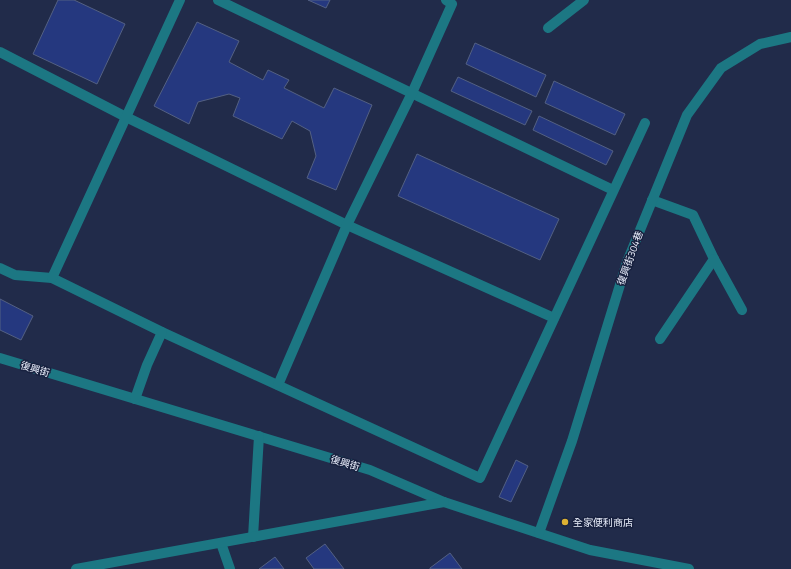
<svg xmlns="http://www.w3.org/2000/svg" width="791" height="569" font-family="'Titillium Web','Noto Sans TC',sans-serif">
<rect width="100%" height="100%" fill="#212b4a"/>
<g fill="#25387f" stroke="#536083">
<polygon points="58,0 74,0 125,24 97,84 33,54"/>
<polygon points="308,0 330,0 326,8"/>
<polygon points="197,22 239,41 229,62 263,80 268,70 289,80 284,88 324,108 334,88 372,105 336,190 307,178 316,156 310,131 292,121 282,139 233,116 240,98 229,94 198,102 189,124 154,106"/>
<polygon points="475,43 546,75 536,97 466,64"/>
<polygon points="458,77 532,111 525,125 451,91"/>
<polygon points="554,81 625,114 615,135 545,103"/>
<polygon points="539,116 613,151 606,165 533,130"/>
<polygon points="417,154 559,219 540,260 398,196"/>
<polygon points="0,299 33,316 21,340 0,330"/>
<polygon points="516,460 528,466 511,502 499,497"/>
<polygon points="325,544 344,569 314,569 306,558"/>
<polygon points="450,553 462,569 430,569 430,568"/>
<polygon points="275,557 284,569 259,569"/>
</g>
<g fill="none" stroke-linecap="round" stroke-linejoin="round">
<g stroke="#1c7783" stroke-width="10">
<polyline points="218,0 613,190"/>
<polyline points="548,28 584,0"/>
<polyline points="0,52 126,117 347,225 554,318"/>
<polyline points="652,200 693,215 714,259 660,339"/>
<polyline points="714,259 742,310"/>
<polyline points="0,268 15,275 52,278 162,332 480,478 645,123"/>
<polyline points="52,278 180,0"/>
<polyline points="0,358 370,470 444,502 590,550 689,569"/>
<polyline points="278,385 347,225 412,93 452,4 446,0"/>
<polyline points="135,399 147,365 162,332"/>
<polyline points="539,533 572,441 627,262 687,115 721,68 760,44 791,37"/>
<polyline points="253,537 259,436"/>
<polyline points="221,543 230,569"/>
<polyline points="76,569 444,502"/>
</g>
</g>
<circle fill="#ddb133" stroke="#18213f" stroke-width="1.5" cx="565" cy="522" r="4"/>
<g text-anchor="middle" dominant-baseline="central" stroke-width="3" stroke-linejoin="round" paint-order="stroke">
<g font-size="10" fill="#eaeffc" stroke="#18213f">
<text transform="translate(630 258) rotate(-70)">復興街304巷</text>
<text transform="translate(35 369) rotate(17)">復興街</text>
<text transform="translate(345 463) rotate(17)">復興街</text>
</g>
<g font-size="10" fill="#eaeffc" stroke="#18213f" text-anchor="start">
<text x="573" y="522">全家便利商店</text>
</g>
</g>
</svg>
